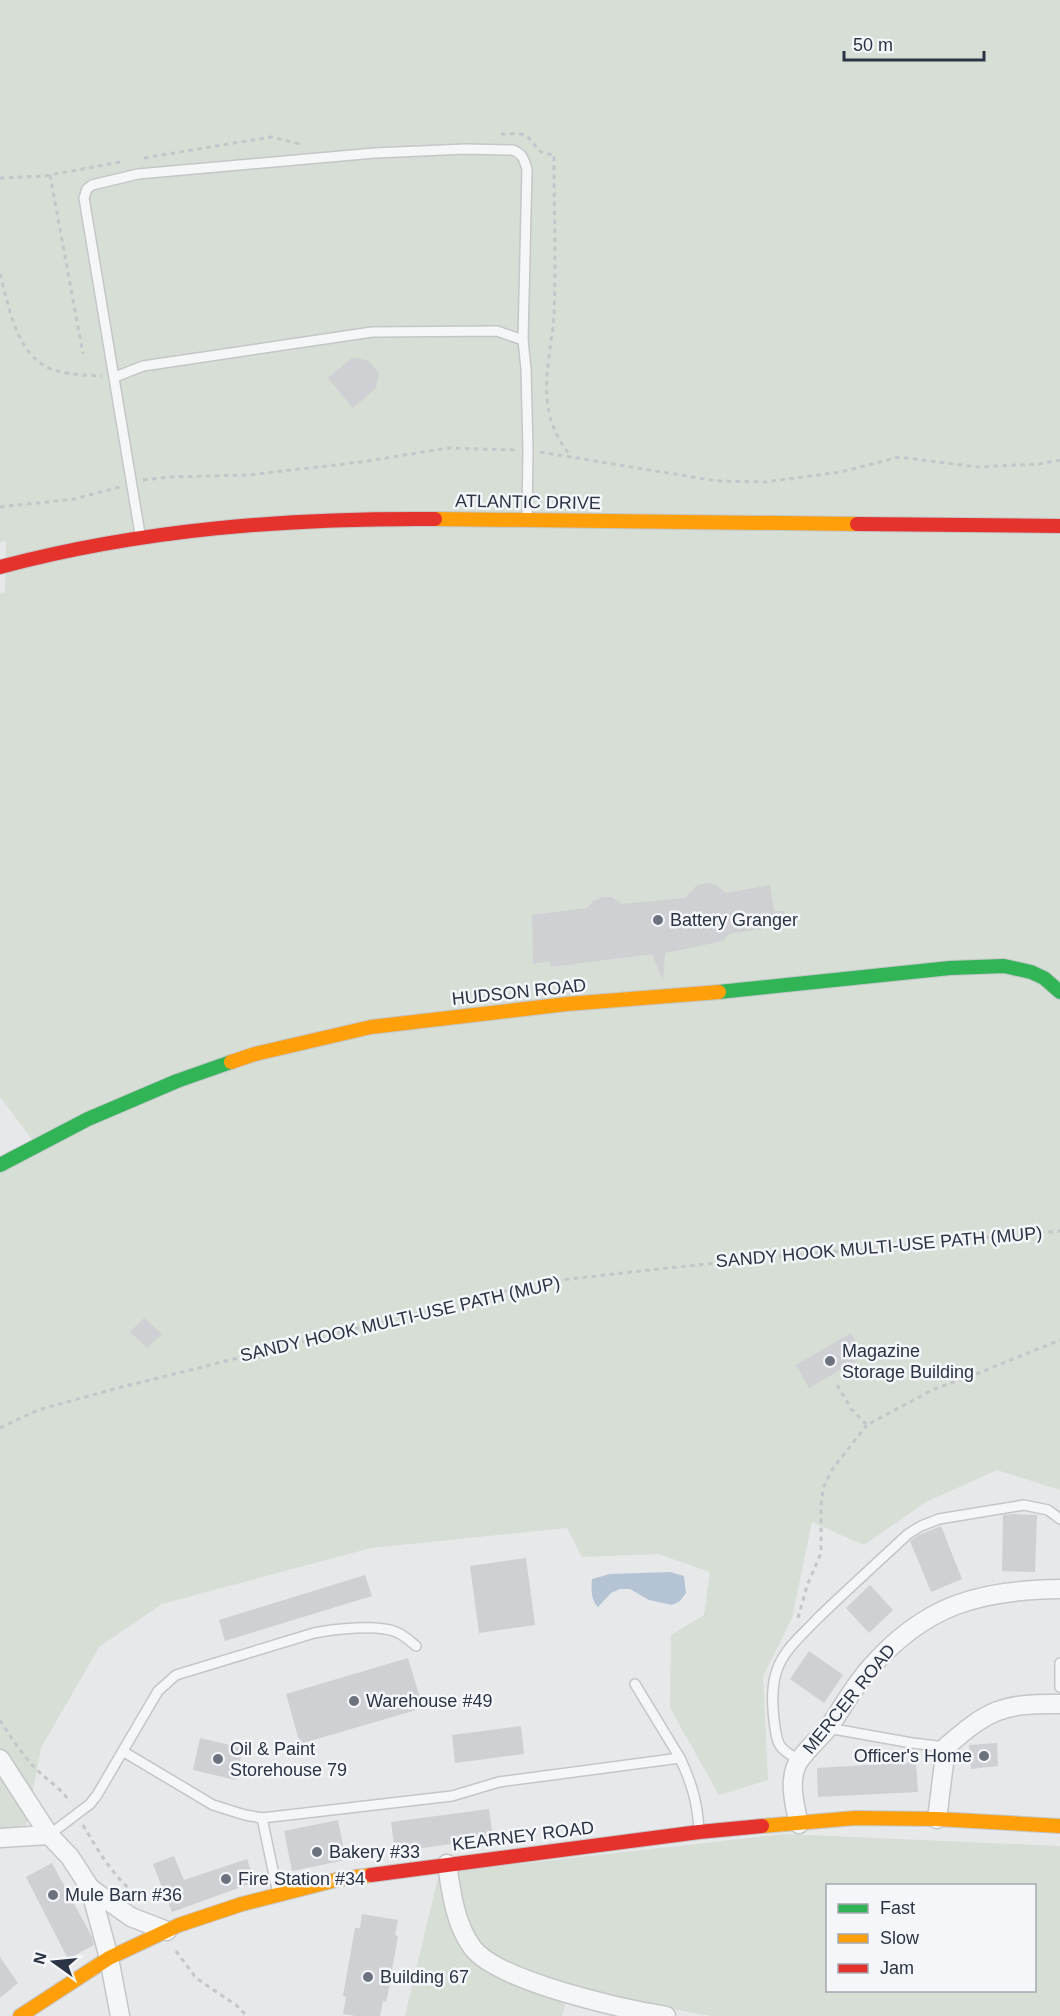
<svg xmlns="http://www.w3.org/2000/svg" width="1060" height="2016" font-family="Arial,sans-serif">
<rect width="100%" height="100%" fill="#e6e8ea"/>
<g fill="#d6ded6" fill-rule="evenodd">
<polygon points="0,0 1060,0 1060,1490 997,1470 926,1502 864,1545 812,1522 792,1618 763,1677 768,1780 719,1795 670,1708 671,1635 704,1615 710,1572 658,1554 582,1557 567,1528 371,1548 162,1604 99,1647 41,1748 25,1832 0,1829 0,1164 34,1142 0,1097 0,593 5,592 6,541 0,542"/>
<path d="M784,1834L1060,1846V2016H711L569,1990L562,2016H405L439,1873ZM828,1886H1034V1990H828Z"/>
</g>
<path fill="#b4c4d5" d="M670,1572L684,1576L686,1593L680,1601L672,1605L649,1600L630,1589H620L611,1593L598,1607C591,1601 591,1588 592,1579L610,1574Z"/>
<g fill="#ced0d3">
<polygon points="352,358 368,360 379,373 376,388 353,408 328,378"/>
<polygon points="707,883 716,885 726,893 770,885 774,911 784,911 785,925 729,934 723,941 665,953 663,981 652,954 551,967 550,961 533,964 532,915 587,908 593,901 603,897 611,897 622,904 685,898 696,886"/>
<polygon points="144,1318 162,1334 147,1348 130,1332"/>
<polygon points="851,1333 864,1356 809,1388 796,1365"/>
<polygon points="1013,1514 1037,1515 1035,1572 1002,1571 1003,1515"/>
<polygon points="941,1526 962,1579 931,1592 910,1541 919,1535"/>
<polygon points="526,1558 535,1625 479,1633 470,1566"/>
<polygon points="365,1575 372,1596 225,1641 219,1620"/>
<polygon points="870,1585 893,1610 869,1633 846,1608"/>
<polygon points="809,1651 843,1675 824,1703 790,1679"/>
<polygon points="408,1658 423,1708 300,1744 286,1694"/>
<polygon points="521,1726 524,1754 455,1763 452,1735"/>
<polygon points="200,1738 243,1748 236,1780 193,1770"/>
<polygon points="997,1743 998,1766 971,1769 969,1745"/>
<polygon points="916,1762 918,1792 818,1797 817,1768"/>
<polygon points="489,1809 493,1838 395,1852 391,1822"/>
<polygon points="338,1820 346,1860 292,1871 284,1831"/>
<polygon points="174,1856 184,1880 247,1859 255,1882 172,1912 153,1864"/>
<polygon points="52,1863 92,1937 94,1945 68,1959 26,1877"/>
<polygon points="362,1914 398,1920 395,1935 398,1936 388,1993 386,2002 383,2001 380,2016 356,2016 343,2014 346,1997 343,1996 355,1928 360,1928"/>
<polygon points="0,1957 18,1983 0,1998"/>
</g>
<g fill="none" stroke-linecap="round" stroke-linejoin="round">
<defs>
<g id="lane">
<polyline points="115,377 143,366 372,332 497,331 523,340"/>
<path d="M140,534L84,198L87,189L92,185L138,174L375,153L466,149L513,150C523,154 524,160 527,169L523,340L526,369L528,450L527,519"/>
<polyline points="1060,1663 1060,1687"/>
<polyline points="635,1684 680,1758"/>
<polyline points="828,1728 912,1743 946,1747"/>
<path d="M124,1752L213,1805L245,1815L262,1818L452,1796L499,1782L680,1758C692,1784 697,1801 699,1829"/>
<path d="M799,1760C777,1748 777,1744 774,1720C772,1702 771,1682 779,1665C787,1647 803,1634 817,1619C847,1590 878,1562 908,1534L921,1526L939,1519L1024,1505L1048,1510L1060,1519"/>
<polyline points="262,1818 278,1894"/>
<path d="M49,1835L90,1804L97,1795L158,1691L176,1675L314,1633C334,1629 378,1624 396,1632C404,1635 410,1641 416,1646"/>
</g>
<g id="street">
<polyline points="0,1759 49,1835 70,1857 90,1888 109,1958 120,2016"/>
<path d="M937,1819L946,1747C988,1710 1002,1703 1060,1704"/>
<path d="M799,1824C794,1804 787,1775 801,1758C810,1746 822,1736 831,1724C844,1705 855,1685 870,1668C925,1605 979,1590 1060,1589"/>
<polyline points="0,1838 49,1835"/>
<path d="M447,1864C451,1891 455,1924 472,1947C496,1981 623,2009 666,2016"/>
<polyline points="90,1888 131,1917 167,1931"/>
</g>
<g id="fast">
<polyline points="719,992 950,968 1004,966 1031,972 1044,978 1060,992"/>
<polyline points="0,1165 88,1119 177,1081 231,1062"/>
</g>
<g id="slow">
<polyline points="435,519 857,524"/>
<polyline points="231,1062 255,1054 371,1027 567,1004 719,992"/>
<polyline points="762,1826 855,1818 937,1819 1060,1826"/>
<polyline points="20,2016 109,1958 179,1925 242,1904 340,1879 371,1875"/>
</g>
<g id="jam">
<polyline points="857,524 1060,526"/>
<path d="M0,567C143,529 287,518 435,519"/>
<polyline points="371,1875 699,1832 762,1826"/>
</g>
</defs>
<use href="#lane" stroke="#c4c6c8" stroke-width="12"/>
<use href="#street" stroke="#c4c6c8" stroke-width="21"/>
<use href="#fast" stroke="#c4c6c8" stroke-width="16"/>
<use href="#slow" stroke="#c4c6c8" stroke-width="16"/>
<use href="#jam" stroke="#c4c6c8" stroke-width="16"/>
<g stroke="#c5c6ca" stroke-width="3" stroke-dasharray="4.5 4.5" stroke-linecap="butt">
<path d="M501,134C507,134 515,133 521,134C538,139 533,156 554,154C554,208 556,262 554,315C552,346 542,381 549,412C552,429 561,443 571,457"/>
<polyline points="144,158 271,137 300,144"/>
<polyline points="50,175 83,354"/>
<polyline points="0,178 45,176 120,162"/>
<path d="M0,274C9,306 16,355 51,369C67,375 85,375 102,376"/>
<polyline points="540,452 717,481 765,482 841,472 899,457 977,467 1039,464 1060,460"/>
<polyline points="143,480 170,477 248,475 361,462 448,448 516,450"/>
<polyline points="0,507 74,499 120,487"/>
<polyline points="837,1385 852,1410 867,1425 934,1389 974,1375 1060,1340"/>
<polyline points="0,1428 38,1410 114,1389 542,1282 741,1260 1060,1231"/>
<polyline points="798,1618 807,1586 821,1553 821,1506 823,1488 833,1468 867,1425"/>
<path d="M0,1720C11,1737 22,1755 36,1769C48,1781 61,1788 70,1802"/>
<path d="M83,1825C100,1854 117,1883 146,1902"/>
<polyline points="176,1951 196,1978 236,2005 247,2016"/>
</g>
<use href="#lane" stroke="#f5f6f7" stroke-width="9"/>
<use href="#street" stroke="#f5f6f7" stroke-width="18"/>
<use href="#fast" stroke="#30b455" stroke-width="14"/>
<use href="#slow" stroke="#ff9f0a" stroke-width="14"/>
<use href="#jam" stroke="#e5322d" stroke-width="14"/>
</g>
<g fill="#6c737f" stroke="#f4f6f9" stroke-width="2">
<circle cx="658" cy="920" r="6"/>
<circle cx="830" cy="1361" r="6"/>
<circle cx="354" cy="1701" r="6"/>
<circle cx="984" cy="1756" r="6"/>
<circle cx="218" cy="1759" r="6"/>
<circle cx="317" cy="1852" r="6"/>
<circle cx="226" cy="1879" r="6"/>
<circle cx="53" cy="1895" r="6"/>
<circle cx="368" cy="1977" r="6"/>
</g>
<g text-anchor="middle" dominant-baseline="central" stroke-width="5" stroke-linejoin="round" paint-order="stroke">
<g font-size="18" fill="#2b3445" stroke="#f4f6f9">
<text transform="translate(528 502) rotate(1)">ATLANTIC DRIVE</text>
<text transform="translate(519 992) rotate(-6)">HUDSON ROAD</text>
<text transform="translate(879 1247) rotate(-5)">SANDY HOOK MULTI-USE PATH (MUP)</text>
<text transform="translate(400 1319) rotate(-13)">SANDY HOOK MULTI-USE PATH (MUP)</text>
<text transform="translate(849 1699) rotate(-51)">MERCER ROAD</text>
<text transform="translate(523 1836) rotate(-7)">KEARNEY ROAD</text>
</g>
<g font-size="18" fill="#2b3445" stroke="#f4f6f9" text-anchor="start">
<text x="670" y="920">Battery Granger</text>
<text x="842" y="1351">Magazine<tspan x="842" dy="21">Storage Building</tspan></text>
<text x="366" y="1701">Warehouse #49</text>
<text x="230" y="1749">Oil &amp; Paint<tspan x="230" dy="21">Storehouse 79</tspan></text>
<text x="972" y="1756" text-anchor="end">Officer's Home</text>
<text x="329" y="1852">Bakery #33</text>
<text x="238" y="1879">Fire Station #34</text>
<text x="65" y="1895">Mule Barn #36</text>
<text x="380" y="1977">Building 67</text>
</g>
</g>
<rect x="826" y="1884" width="210" height="108" fill="#f4f6f9" stroke="#a4a8b1" stroke-width="1.5"/>
<rect x="838" y="1904" width="30" height="9" fill="#30b455" stroke="#a4a8b1" stroke-width="1.5"/>
<text x="880" y="1914" font-size="18" fill="#2b3445">Fast</text>
<rect x="838" y="1934" width="30" height="9" fill="#ff9f0a" stroke="#a4a8b1" stroke-width="1.5"/>
<text x="880" y="1944" font-size="18" fill="#2b3445">Slow</text>
<rect x="838" y="1964" width="30" height="9" fill="#e5322d" stroke="#a4a8b1" stroke-width="1.5"/>
<text x="880" y="1974" font-size="18" fill="#2b3445">Jam</text>
<g transform="translate(54 1962) rotate(285)" stroke="#f4f6f9" stroke-width="4.5" paint-order="stroke">
<path d="M0-4.5L10 22L0 15L-10 22Z" fill="#2b3445"/>
<text y="-9" font-size="16" font-weight="bold" text-anchor="middle" fill="#2b3445">N</text>
</g>
<path d="M844 51v9h140v-9" fill="none" stroke="#2b3445" stroke-width="3"/>
<text x="853" y="51" font-size="18" fill="#2b3445" stroke="#f4f6f9" stroke-width="4.5" paint-order="stroke">50 m</text>
</svg>
